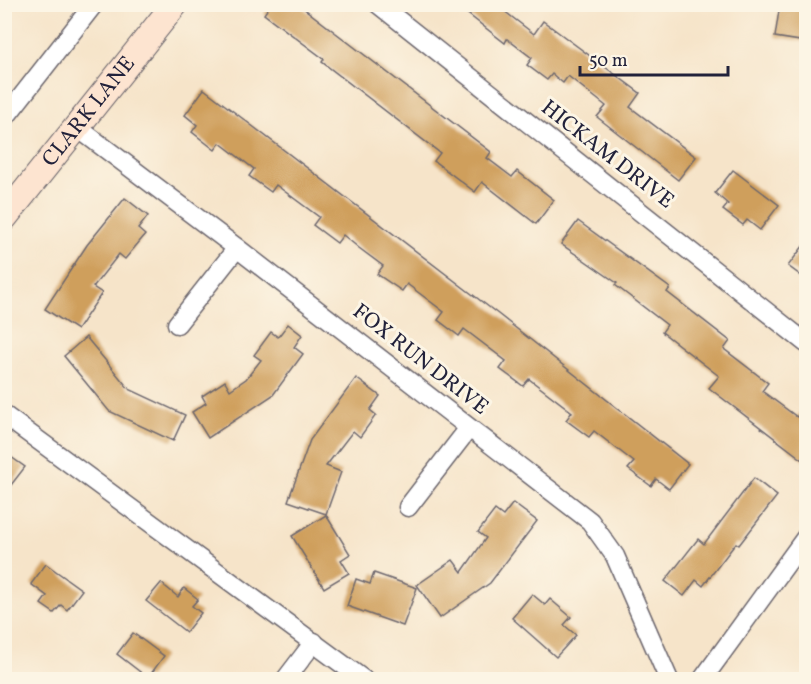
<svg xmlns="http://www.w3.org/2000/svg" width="811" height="684" font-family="Vollkorn,serif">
<rect width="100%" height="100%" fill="#fcf5e5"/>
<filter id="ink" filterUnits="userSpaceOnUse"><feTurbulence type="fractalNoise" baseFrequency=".0167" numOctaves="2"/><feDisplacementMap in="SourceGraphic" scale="12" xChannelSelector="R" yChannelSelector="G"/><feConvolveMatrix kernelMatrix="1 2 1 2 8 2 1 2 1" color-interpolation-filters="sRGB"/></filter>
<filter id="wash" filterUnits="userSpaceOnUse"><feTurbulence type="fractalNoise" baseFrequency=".008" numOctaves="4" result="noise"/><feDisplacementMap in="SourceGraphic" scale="24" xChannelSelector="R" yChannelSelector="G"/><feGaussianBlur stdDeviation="1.35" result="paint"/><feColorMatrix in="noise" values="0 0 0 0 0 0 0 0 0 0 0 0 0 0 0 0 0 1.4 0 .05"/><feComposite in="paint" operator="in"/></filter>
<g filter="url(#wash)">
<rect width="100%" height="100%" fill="#f6e4c9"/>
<g id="blocks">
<g fill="#cf9f5c">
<polygon points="271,4 298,4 491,152 487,158 512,177 517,171 554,200 536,224 482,182 475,192 434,161 440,153 322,62 324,59 264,14"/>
<polygon points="455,4 495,4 534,34 543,21 640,93 630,107 696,157 678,180 597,117 606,106 568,76 563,83 552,74 547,80 527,65 532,58 507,39 505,43"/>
<polygon points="780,4 807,4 807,42 775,37"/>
<polygon points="204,89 498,314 688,464 669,489 656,479 651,486 628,469 634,462 594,431 589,437 566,420 572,412 529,379 523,386 500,369 506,361 464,329 459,336 438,320 444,312 431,302 407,284 402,291 377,274 383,266 359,248 343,235 337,243 313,225 319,217 276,185 271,192 249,176 254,169 220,143 215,150 192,132 197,125 185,115"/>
<polygon points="733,170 779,205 760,230 747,220 743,225 723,210 728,204 715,193"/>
<polygon points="125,198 148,216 138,229 145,235 125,259 119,254 93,287 102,293 77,330 45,309 87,245"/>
<polygon points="578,221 670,288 667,292 730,341 724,349 768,383 762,391 797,417 807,404 807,463 709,388 719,376 662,332 667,325 615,285 617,283 561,244"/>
<polygon points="807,241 807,280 788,266"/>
<polygon points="288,324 302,335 294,347 303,354 273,395 208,438 192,412 206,403 202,396 225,381 230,390 246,379 261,360 254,355 271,332 278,337"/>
<polygon points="86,337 129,389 185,415 173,441 109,411 64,356"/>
<polygon points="356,378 380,396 370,410 376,415 360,437 353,431 326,466 341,472 326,514 288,501 310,440"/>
<polygon points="4,452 25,467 4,494"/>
<polygon points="754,478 777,496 739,545 736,543 703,586 696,580 684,596 665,581 698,539 704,544"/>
<polygon points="513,503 537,521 490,583 440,618 417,585 453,560 462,572 486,538 478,532 495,510 503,516"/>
<polygon points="326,515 350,554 341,560 349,573 324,588 292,536"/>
<polygon points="46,564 82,590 67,610 61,605 54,613 41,604 47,596 31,584"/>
<polygon points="374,573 417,588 403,626 347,606 356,579 370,584"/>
<polygon points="161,583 178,597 184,588 198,599 192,606 201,613 186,632 146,601"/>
<polygon points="532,594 545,605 550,599 571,617 564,625 576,635 556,657 512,618"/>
<polygon points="133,633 164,656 148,678 117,654"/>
</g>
</g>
</g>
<g filter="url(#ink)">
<use href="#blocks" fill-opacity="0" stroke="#6c666d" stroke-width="1.5"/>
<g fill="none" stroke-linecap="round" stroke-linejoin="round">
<defs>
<g id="minor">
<polyline points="378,4 806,343"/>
<polyline points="4,119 94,4"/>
<polyline points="78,128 237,248 590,521 615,556 669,680"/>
<polyline points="177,324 237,248"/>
<polyline points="4,415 364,680"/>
<polyline points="408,507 469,428"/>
<polyline points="285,680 314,642"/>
<polyline points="702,680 806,537"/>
</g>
<g id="secondary">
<path id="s1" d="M4,218L175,4"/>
</g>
</defs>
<use href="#minor" stroke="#6c666d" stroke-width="21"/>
<use href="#secondary" stroke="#6c666d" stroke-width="28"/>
<use href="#minor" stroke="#fff" stroke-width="18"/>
<use href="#secondary" stroke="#fde4d0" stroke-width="26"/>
</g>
</g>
<g text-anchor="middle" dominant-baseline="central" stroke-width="6" stroke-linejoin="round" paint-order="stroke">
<g font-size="22" fill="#22223b" stroke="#fcf5e5">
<text stroke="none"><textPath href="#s1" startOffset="136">CLARK LANE</textPath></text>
<text transform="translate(607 155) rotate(38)">HICKAM DRIVE</text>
<text transform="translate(420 360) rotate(38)">FOX RUN DRIVE</text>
</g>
</g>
<rect width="811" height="684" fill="none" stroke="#fcf5e5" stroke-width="24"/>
<path d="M580 66v9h148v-9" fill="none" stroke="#22223b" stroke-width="3"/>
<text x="589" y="66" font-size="18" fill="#22223b" stroke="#fcf5e5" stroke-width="4.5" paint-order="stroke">50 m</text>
</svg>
